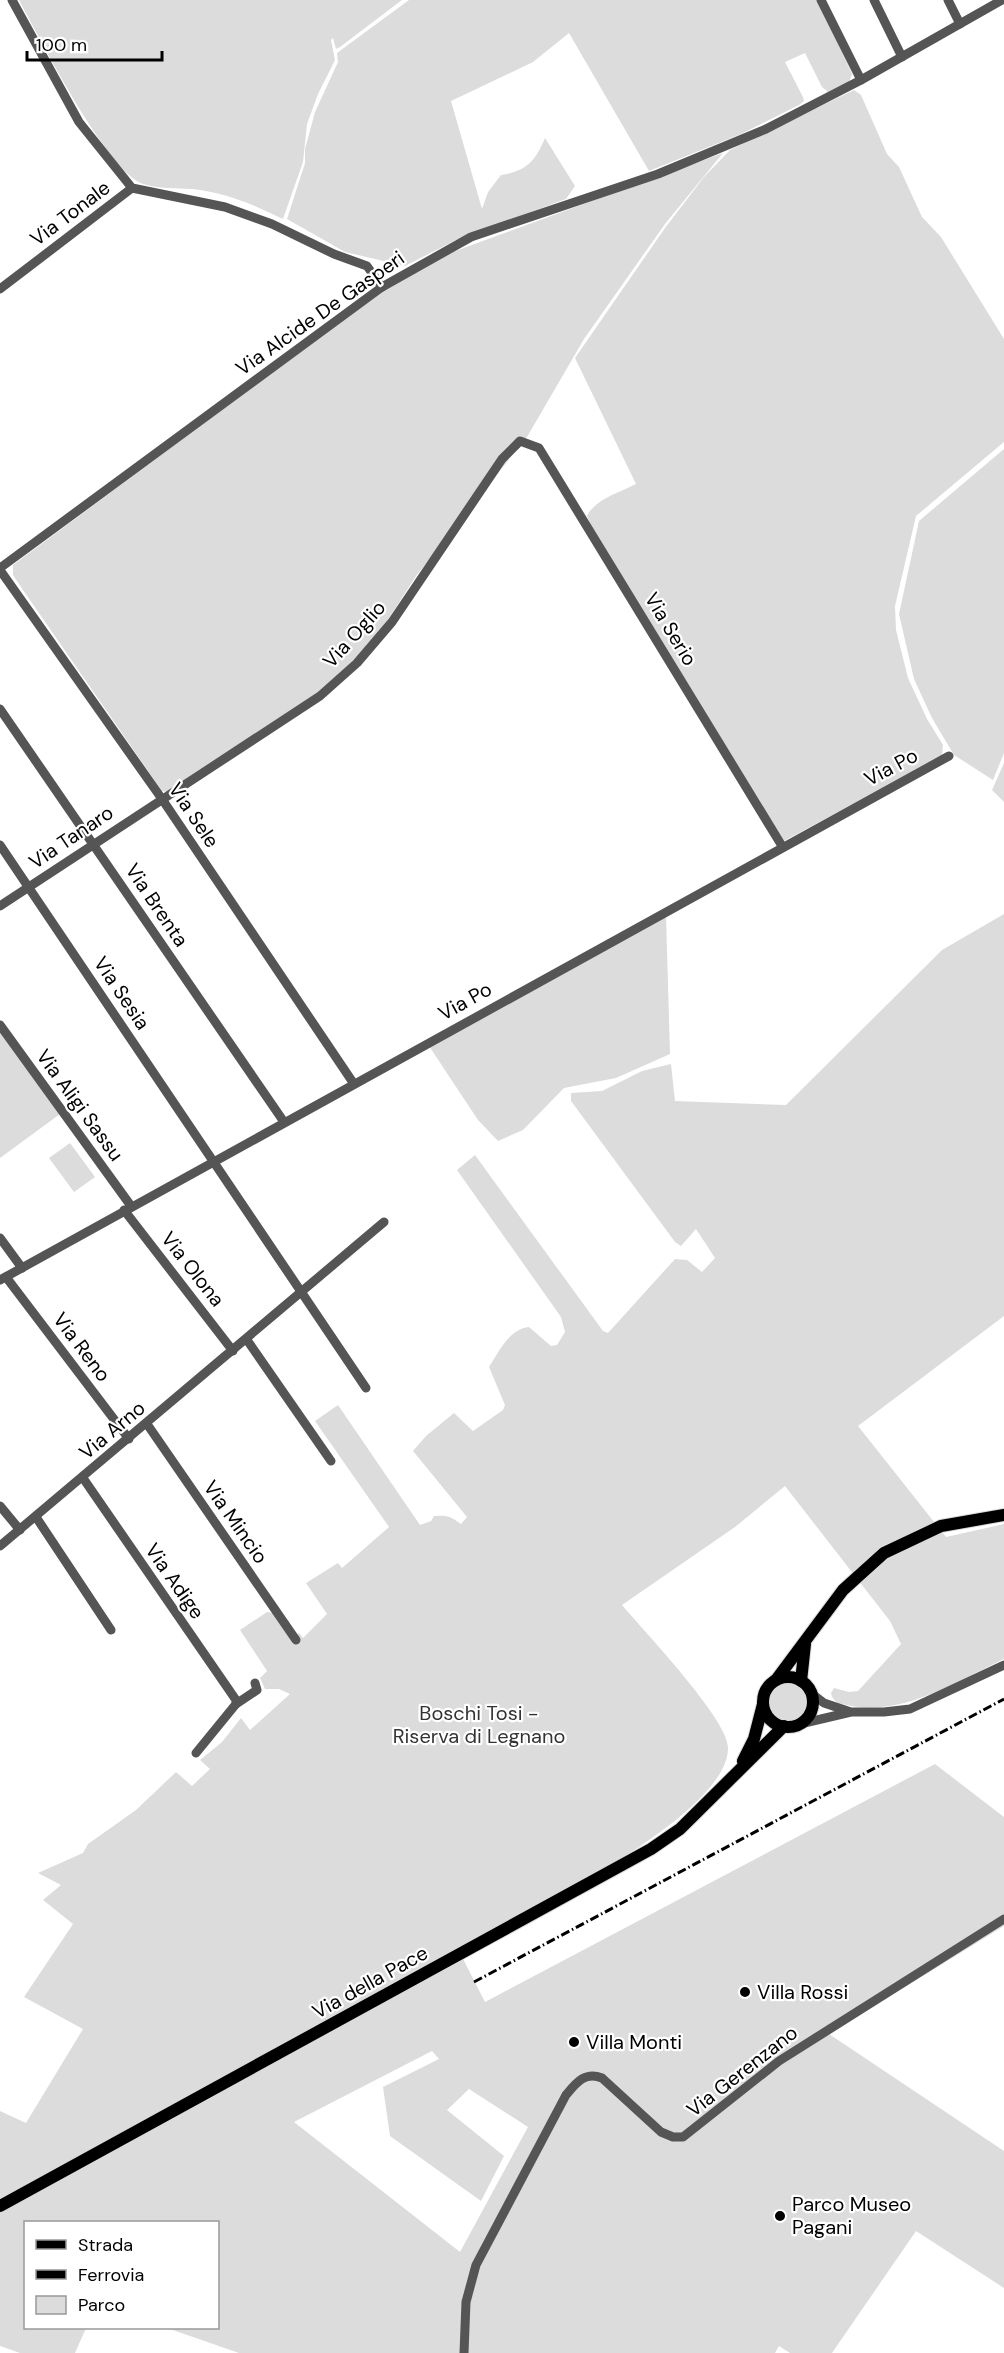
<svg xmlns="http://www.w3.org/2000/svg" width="1004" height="2353" font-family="'DM Sans',sans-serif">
<rect width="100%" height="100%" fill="#fff"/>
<g fill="#dcdcdc" fill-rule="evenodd">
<path d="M19,0H402L340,47L336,49L333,38L331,40L335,60L318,94L307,124L303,162L283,219C255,205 224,192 192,189C176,188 159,189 143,184C107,172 39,37 19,0Z"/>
<path d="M409,0H818L852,74L849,82L828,92L822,87L805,53L785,62L803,97L804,101L799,105L741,134L649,171L569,33L533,62L451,101L482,209L488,192L501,175C526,171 535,162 545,138L575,186L566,199L456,240L405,266L345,252L287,219L305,163V149L315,112L338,62L337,53Z"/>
<path d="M854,90L861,95L887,154L899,167L922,217L941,237L1004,339V442L916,516L895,606L896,630L908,678L927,719L943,745L942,756L782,842L594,533L587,516C595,499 621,492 636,484L575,358L665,228L704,177L730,150Z"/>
<polygon points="723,153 665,224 584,339 527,437 416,576 380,632 340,678 167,792 162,791 23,590 13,575 13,565 377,295 429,263 450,253"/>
<polygon points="1004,449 1004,753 993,780 954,755 932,718 914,679 899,614 919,521"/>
<polygon points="1004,763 1004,802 992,790"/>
<path d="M1004,914V1316L858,1426L946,1537L1004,1524V1659C957,1681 906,1715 852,1706C843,1704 833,1704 831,1693L834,1688L849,1692L858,1691L901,1644L890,1621L785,1486L735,1527L622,1605C643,1630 727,1718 728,1747C730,1817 515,1917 458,1949L485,2002L935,1764L1004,1817V1926L829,2034L1004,2151V2288L916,2231L832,2353H790L779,2346L775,2353H239L167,2328H218V2222H26V2328H86L75,2353H20L0,2346V2111L26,2123L83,2029L24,1997L73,1924L43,1900L61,1885L38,1873L83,1853L88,1844L136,1810L176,1772L192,1786L210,1769L200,1760L222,1742L241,1718L250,1730L290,1694L279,1689H265L260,1678L267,1671L240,1630L267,1612L273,1613L291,1639L299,1633L303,1638L327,1614L306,1583L338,1563L342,1568L389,1527L315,1421L338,1405L420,1525L431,1521L434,1516C449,1515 449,1516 461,1524L467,1517L413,1451L426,1436L454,1413L473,1431L503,1410L505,1405L489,1367C499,1352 509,1329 529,1327L551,1346L557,1345L565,1332L561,1317L457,1170L475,1155L603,1331L608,1333L675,1259L687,1260L702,1272L715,1258L696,1229L681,1246L675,1242L571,1101V1093L602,1091L642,1071L671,1064L675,1101L786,1105L942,950ZM432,2051L439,2059L383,2087L390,2136L481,2201L504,2156L447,2110L469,2089L528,2127L460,2252L294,2122Z"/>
<polygon points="666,916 670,1054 616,1078 564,1088 523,1130 498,1141 478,1120 429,1046"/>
<polygon points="0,1032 60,1114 0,1158"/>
<polygon points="70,1143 95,1177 74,1192 49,1158"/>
<circle cx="788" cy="1702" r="20"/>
</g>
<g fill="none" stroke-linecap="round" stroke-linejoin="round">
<defs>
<g id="major">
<circle cx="788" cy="1702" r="25"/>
<polyline points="776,1680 843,1590 884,1553 941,1526 1004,1515"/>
<polyline points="801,1681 805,1644"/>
<polyline points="743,1761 754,1739 763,1704"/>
<polyline points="0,2206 651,1849 680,1829 784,1726"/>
</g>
</defs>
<use href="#major" stroke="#dbdbdb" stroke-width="14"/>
<g stroke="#555" stroke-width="9">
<polyline points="12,0 79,122 132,188 225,207 272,224 334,254 367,266 382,287"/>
<polyline points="821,0 861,80"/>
<polyline points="874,0 902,57"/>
<polyline points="948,0 960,24"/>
<polyline points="0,289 132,188"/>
<polyline points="0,568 382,287 471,237 658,174 766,129 861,80 1002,0"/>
<polyline points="0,570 162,799 354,1084"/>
<polyline points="0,709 284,1122"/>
<polyline points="0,845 366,1388"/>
<polyline points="0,906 320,696 357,663 392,622 502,459 520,441 539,448 782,846"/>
<polyline points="0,1025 131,1206"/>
<polyline points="124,1210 233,1351"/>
<polyline points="0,1238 22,1268"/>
<polyline points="6,1277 129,1439"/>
<polyline points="0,1280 949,756"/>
<polyline points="247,1340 331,1461"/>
<polyline points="147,1424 296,1640"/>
<polyline points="83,1478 236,1700 236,1704"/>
<polyline points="0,1506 20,1530"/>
<polyline points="36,1517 111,1630"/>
<polyline points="0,1546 384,1222"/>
<polyline points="811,1693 824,1703 848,1711"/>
<polyline points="800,1724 851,1712 884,1712 910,1709 1004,1665"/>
<polyline points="196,1753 236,1704 257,1690 255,1683"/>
<path d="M464,2353L466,2302L476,2265L566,2095C576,2083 585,2071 602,2078L661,2132L673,2137H683L779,2061L1004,1919"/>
</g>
<use href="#major" stroke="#000" stroke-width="12"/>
<polyline stroke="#000" stroke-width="3" stroke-dasharray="9 3 1.5 3" stroke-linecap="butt" points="474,1982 1004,1699"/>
</g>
<g fill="#000" stroke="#fff" stroke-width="2">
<circle cx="745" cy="1992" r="6"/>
<circle cx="574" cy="2042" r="6"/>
<circle cx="780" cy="2216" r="6"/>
</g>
<g text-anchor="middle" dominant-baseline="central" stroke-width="4.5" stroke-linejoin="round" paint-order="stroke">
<g font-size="20" fill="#000" stroke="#fff">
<text transform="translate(70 213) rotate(-37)">Via Tonale</text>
<text transform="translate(320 313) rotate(-35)">Via Alcide De Gasperi</text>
<text transform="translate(671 629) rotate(59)">Via Serio</text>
<text transform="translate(354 634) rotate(-48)">Via Oglio</text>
<text transform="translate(891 767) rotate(-28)">Via Po</text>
<text transform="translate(194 815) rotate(56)">Via Sele</text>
<text transform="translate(71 837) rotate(-34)">Via Tanaro</text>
<text transform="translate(157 905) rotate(56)">Via Brenta</text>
<text transform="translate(122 993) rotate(56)">Via Sesia</text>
<text transform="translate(465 1001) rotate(-29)">Via Po</text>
<text transform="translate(80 1105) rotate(54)">Via Aligi Sassu</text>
<text transform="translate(193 1269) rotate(52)">Via Olona</text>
<text transform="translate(82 1347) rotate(53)">Via Reno</text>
<text transform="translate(112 1430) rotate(-40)">Via Arno</text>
<text transform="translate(236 1522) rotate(55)">Via Mincio</text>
<text transform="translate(175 1581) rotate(55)">Via Adige</text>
<text transform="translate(370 1982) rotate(-29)">Via della Pace</text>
<text transform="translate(742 2071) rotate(-38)">Via Gerenzano</text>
</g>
<g font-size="20" fill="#333" stroke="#fff">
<text x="479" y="1713">Boschi Tosi -<tspan x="479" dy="23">Riserva di Legnano</tspan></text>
</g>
<g font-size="20" fill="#000" stroke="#fff" text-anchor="start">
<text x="757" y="1992">Villa Rossi</text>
<text x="586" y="2042">Villa Monti</text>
<text x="792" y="2204">Parco Museo<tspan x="792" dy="23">Pagani</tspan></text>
</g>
</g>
<rect x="24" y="2221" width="195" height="108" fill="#ffffff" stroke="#999999" stroke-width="1.5"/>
<rect x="36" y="2240" width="30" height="9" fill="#000000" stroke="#999999" stroke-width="1.5"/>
<text x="78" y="2251" font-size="18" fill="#000000">Strada</text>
<rect x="36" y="2270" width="30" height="9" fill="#000000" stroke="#999999" stroke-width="1.5"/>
<text x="78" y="2281" font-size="18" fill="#000000">Ferrovia</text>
<rect x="36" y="2296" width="30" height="18" fill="#dcdcdc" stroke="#999999" stroke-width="1.5"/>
<text x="78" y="2311" font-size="18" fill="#000000">Parco</text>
<path d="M27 51v9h135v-9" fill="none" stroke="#000000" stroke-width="3"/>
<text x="36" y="51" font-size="18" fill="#000000" stroke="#ffffff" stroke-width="4.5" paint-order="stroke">100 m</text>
</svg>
